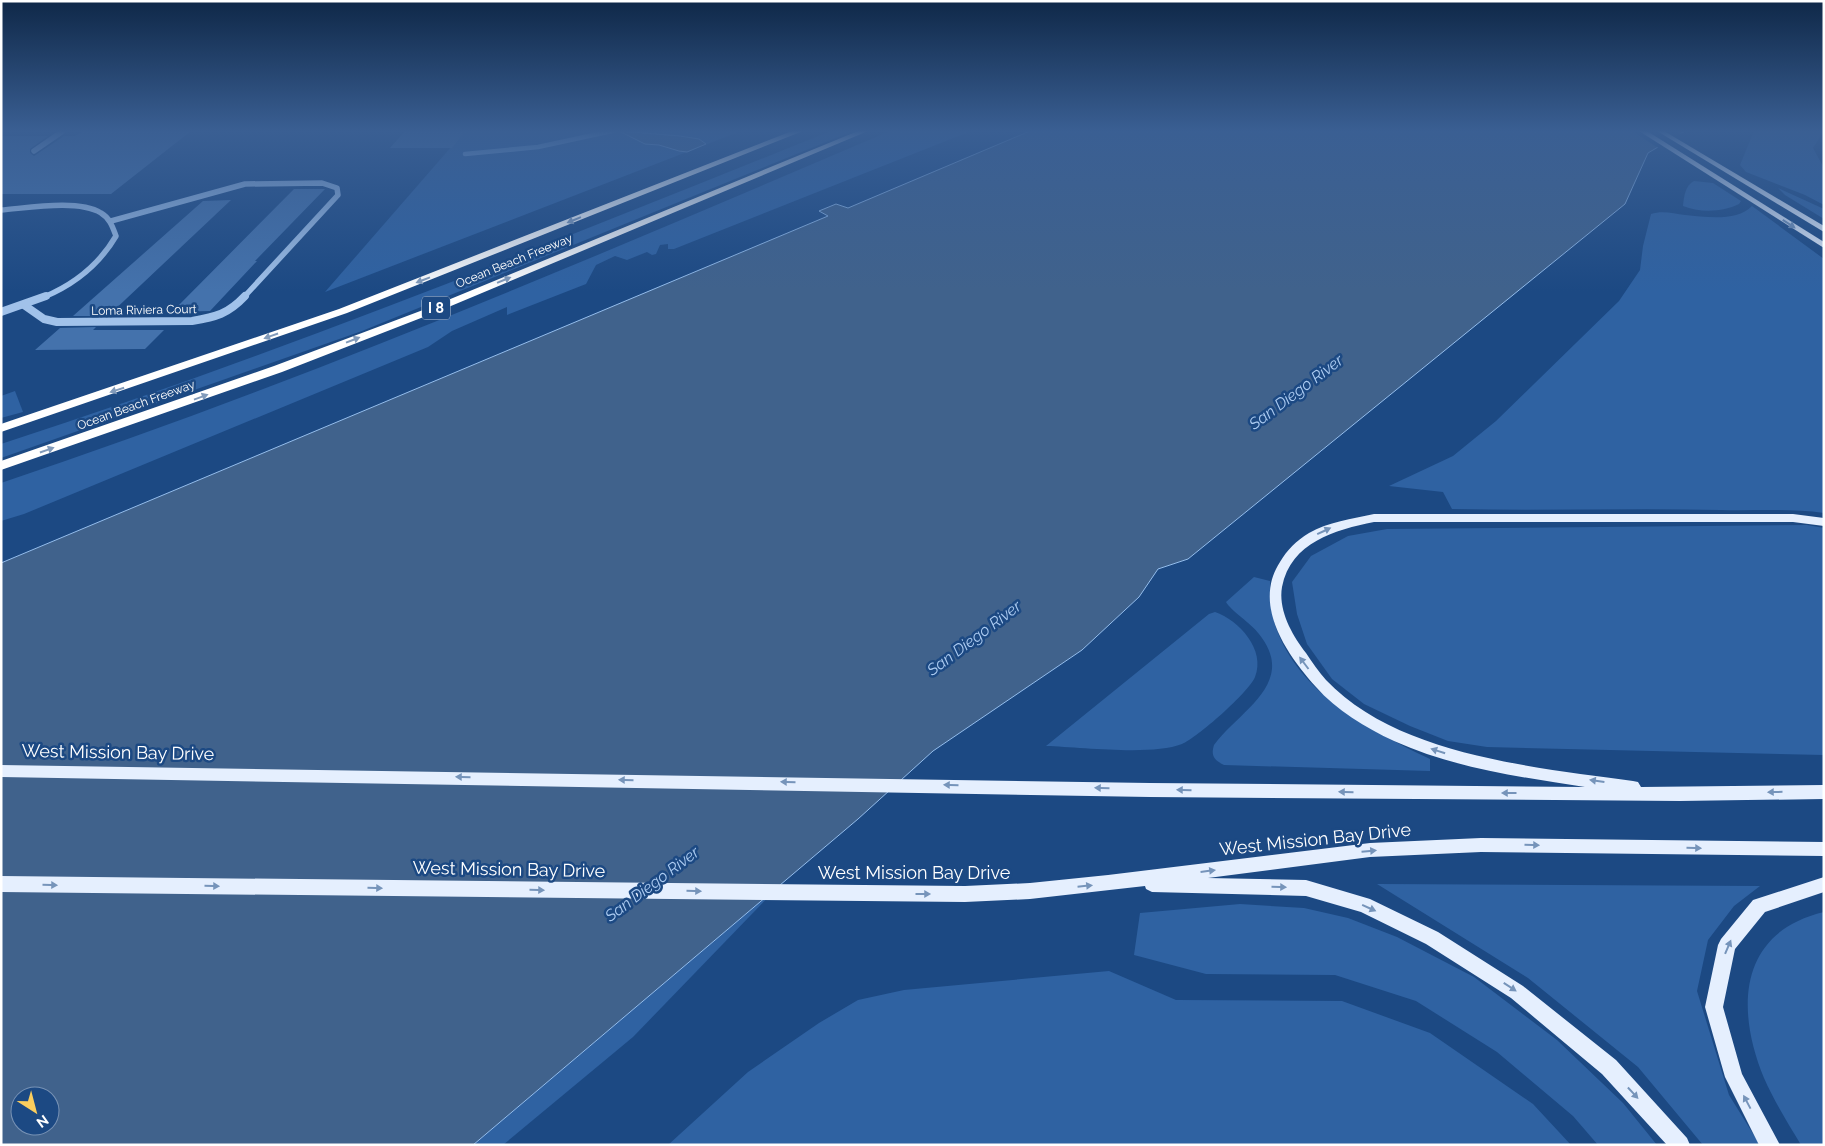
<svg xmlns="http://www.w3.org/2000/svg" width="1825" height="1146" font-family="Raleway,sans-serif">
<rect width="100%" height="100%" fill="#1c4983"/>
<g fill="#2f62a2">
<polygon points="465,131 741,131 325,292"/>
<path d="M831,131H853L362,331L1,458V444C283,353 556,241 831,131Z"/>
<path d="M890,131H971L674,249H668V244L660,245L656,254L652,255L647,252L627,260L615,256L596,265L586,284L507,315V307L452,331L428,347L24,514L1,521V483C304,382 597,256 890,131Z"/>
<polygon points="1754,131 1824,131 1813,148 1824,168 1824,205 1805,195 1746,172 1740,165"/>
<path d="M1694,181L1713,183L1741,201L1739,204C1723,212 1700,213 1683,206C1684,196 1685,186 1694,181Z"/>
<polygon points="1778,188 1824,209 1824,219 1785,195"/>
<path d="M1752,206L1824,259V513C1790,508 1755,511 1721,510C1631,508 1542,511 1452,509L1443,492L1389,486L1453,456L1496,421L1619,301L1640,270L1643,246L1651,214C1663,210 1674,214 1685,215C1706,217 1737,222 1752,206Z"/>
<polygon points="15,391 23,412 1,418 1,396"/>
<polygon points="1807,525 1824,528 1824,755 1487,747 1448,741 1410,726 1364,704 1332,679 1307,644 1297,614 1292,582 1311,556 1348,536 1387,529"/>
<path d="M1254,577L1270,581C1271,599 1271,617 1278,633C1303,696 1372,731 1430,759V771L1224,765C1213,760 1211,755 1214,745C1240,710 1298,683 1259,634C1251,623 1231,611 1226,602Z"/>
<path d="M1215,612C1239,620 1266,650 1255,677C1249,692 1197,738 1182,744C1152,756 1080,747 1046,746L1209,614Z"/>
<polygon points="1377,884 1760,886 1734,906 1708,940 1697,991 1729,1095 1760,1145 1703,1145 1638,1067 1528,978"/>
<polygon points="780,885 633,1037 503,1145 473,1145"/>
<polygon points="1240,904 1304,908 1348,918 1397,937 1474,977 1557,1040 1623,1103 1657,1145 1598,1145 1573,1116 1497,1052 1416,1001 1335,975 1206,974 1134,955 1140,913"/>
<path d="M1824,912V1145H1801C1788,1123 1774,1101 1764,1078C1735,1008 1739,932 1824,912Z"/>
<polygon points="1109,971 1176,1000 1342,1001 1430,1033 1533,1104 1571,1145 668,1145 748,1072 819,1023 858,1000 904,990"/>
</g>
<g fill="#40628c" stroke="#94bdec" fill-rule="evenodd">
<polygon points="619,131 680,136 699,139 706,144 687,152 679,151 659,145 645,144"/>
<path d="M1030,131H1685L1648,153L1625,204L1188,559L1158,569L1139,597L1082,650L933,751L858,819L473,1145H1V563L828,216L819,211L836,204L848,208ZM20,1096H50V1126H20Z"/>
</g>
<polygon fill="#1c4983" points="1632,131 1676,131 1683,135 1660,149"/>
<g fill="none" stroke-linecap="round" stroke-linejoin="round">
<polyline stroke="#94bdec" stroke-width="4.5" points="465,154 538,147 612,131"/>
</g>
<g fill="#4472ac">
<polygon points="83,131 191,131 111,194 1,194 1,136 48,136 30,149 30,153 34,156 64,136 75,136"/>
<polygon points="405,131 465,131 452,148 390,148"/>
<polygon points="294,189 325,189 255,261 257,261 210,311 172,312"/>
<polygon points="231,200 108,316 73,316 203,201"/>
<polygon points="96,327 93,330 164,330 145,349 35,350 60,328"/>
</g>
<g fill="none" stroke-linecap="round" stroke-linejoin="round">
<g stroke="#a1c2ea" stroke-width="5.5">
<polyline points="34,151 63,131"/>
<path d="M1,210C28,208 78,199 101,213C110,218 113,228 116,236C99,265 75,284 44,297"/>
<polyline points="111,221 245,184 322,183 337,188 338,195 244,297"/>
</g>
<g stroke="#a1c2ea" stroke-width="8">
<path d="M24,305L44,319L57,322L192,321C216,317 228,314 245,296"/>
<polyline points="1,312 46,296"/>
</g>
<g fill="#e5effe" fill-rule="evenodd">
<polygon points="1639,131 1647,131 1824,242 1824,248"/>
<polygon points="1657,131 1664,131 1824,226 1824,232"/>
<path d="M1374,514H1793L1824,518V526L1793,522H1374C1335,530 1291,542 1282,587C1278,610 1292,635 1306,653C1312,662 1319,672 1326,680C1398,756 1535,767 1633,781L1638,782L1641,787L1824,785V799L1680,801L1150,797L1,777V765L1150,783L1585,787C1520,777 1454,768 1394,741C1366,728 1336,710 1316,687C1287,655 1252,605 1280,562C1287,550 1296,541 1309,533C1328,522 1352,519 1374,514Z"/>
<polygon points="1481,838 1824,842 1824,856 1481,852 1370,857 1208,878 1306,880 1370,899 1438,932 1523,986 1616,1060 1687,1138 1690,1145 1667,1145 1602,1074 1511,998 1426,944 1361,912 1306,896 1152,892 1146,889 1145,886 1030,899 965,902 1,892 1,876 965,886 1030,883 1108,875 1370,843"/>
<polygon points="1824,877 1824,892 1765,912 1735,949 1723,1007 1742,1074 1780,1145 1759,1145 1725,1077 1705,1007 1718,945 1721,939 1753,900"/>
</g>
<g fill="#fff" fill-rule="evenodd">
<polygon points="792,131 803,131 347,313 1,432 1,424 339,309"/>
<polygon points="858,131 868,131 439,311 282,372 1,470 1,461 274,366 431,307"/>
</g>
</g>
<defs><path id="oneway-solid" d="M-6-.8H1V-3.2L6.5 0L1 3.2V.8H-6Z" transform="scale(1.25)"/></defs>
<g fill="#829bbb">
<use href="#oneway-solid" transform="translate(574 220) rotate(158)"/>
<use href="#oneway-solid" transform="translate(423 280) rotate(159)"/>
<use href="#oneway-solid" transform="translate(504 280) rotate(-22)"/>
<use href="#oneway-solid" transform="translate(271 336) rotate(161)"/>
<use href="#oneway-solid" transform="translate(353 340) rotate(-21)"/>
<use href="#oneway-solid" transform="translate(117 390) rotate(162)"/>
<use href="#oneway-solid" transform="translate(201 397) rotate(-20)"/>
<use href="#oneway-solid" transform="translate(47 450) rotate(-19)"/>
</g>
<g fill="#7694ba">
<use href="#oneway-solid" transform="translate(1789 224) rotate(33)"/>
<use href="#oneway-solid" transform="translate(1324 531) rotate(-25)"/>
<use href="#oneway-solid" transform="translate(1304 663) rotate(-127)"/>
<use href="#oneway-solid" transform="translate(1438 751) rotate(-162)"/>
<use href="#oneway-solid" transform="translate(463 777) rotate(-179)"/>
<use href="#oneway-solid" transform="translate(626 780) rotate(-179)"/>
<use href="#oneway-solid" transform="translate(1597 781) rotate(-172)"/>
<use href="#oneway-solid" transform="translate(788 782) rotate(-179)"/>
<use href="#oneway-solid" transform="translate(951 785) rotate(-179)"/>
<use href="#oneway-solid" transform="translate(1102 788) rotate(-178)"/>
<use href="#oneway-solid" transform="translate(1184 790) rotate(-179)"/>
<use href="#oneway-solid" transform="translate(1346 792) rotate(-179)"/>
<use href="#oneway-solid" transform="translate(1775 792) rotate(179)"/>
<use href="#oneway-solid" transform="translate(1509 793) rotate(-180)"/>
<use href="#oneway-solid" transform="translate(1532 845) rotate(1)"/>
<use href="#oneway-solid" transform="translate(1694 848) rotate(1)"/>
<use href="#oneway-solid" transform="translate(1369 851) rotate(-5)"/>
<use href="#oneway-solid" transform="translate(1208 871) rotate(-7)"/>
<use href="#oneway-solid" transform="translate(50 885) rotate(1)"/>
<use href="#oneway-solid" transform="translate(212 886) rotate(1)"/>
<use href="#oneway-solid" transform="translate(1085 886) rotate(-6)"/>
<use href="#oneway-solid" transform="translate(1279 887) rotate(1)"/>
<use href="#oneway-solid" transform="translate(375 888) rotate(1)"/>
<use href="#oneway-solid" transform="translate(537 890) rotate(1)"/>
<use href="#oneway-solid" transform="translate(694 891) rotate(1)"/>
<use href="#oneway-solid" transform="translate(923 894)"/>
<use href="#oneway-solid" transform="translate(1369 908) rotate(24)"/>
<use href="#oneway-solid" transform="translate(1728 947) rotate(-67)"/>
<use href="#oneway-solid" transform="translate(1510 987) rotate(33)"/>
<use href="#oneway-solid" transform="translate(1633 1093) rotate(47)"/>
<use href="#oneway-solid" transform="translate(1747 1102) rotate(-118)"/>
</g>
<linearGradient id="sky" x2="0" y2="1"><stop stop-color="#0f2848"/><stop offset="0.45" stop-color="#3a5f93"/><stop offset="1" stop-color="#3a5f93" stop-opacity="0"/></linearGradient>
<rect width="1825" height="291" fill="url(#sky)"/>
<g text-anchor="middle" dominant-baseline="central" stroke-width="5" stroke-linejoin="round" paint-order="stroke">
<g font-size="12" fill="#fff" stroke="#1c4983">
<text transform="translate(514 261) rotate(-22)">Ocean Beach Freeway</text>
<text transform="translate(144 310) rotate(-1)">Loma Riviera Court</text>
<text transform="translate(136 405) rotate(-20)">Ocean Beach Freeway</text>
</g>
<rect fill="#1c4983" stroke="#bbc8da" stroke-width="1" x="422" y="296.5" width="28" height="23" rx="4"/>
<g font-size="14" font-weight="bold" fill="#fff">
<text x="436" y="308">I 8</text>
</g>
<g font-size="16" font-style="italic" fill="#adccf2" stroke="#1c4983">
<text transform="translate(1296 392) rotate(-37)">San Diego River</text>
<text transform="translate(974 638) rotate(-37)">San Diego River</text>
<text transform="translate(652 884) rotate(-37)">San Diego River</text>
</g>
<g font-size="18" fill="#fff" stroke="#1c4983">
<text transform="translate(118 752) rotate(1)">West Mission Bay Drive</text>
<text transform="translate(1315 839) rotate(-6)">West Mission Bay Drive</text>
<text transform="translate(509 869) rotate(1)">West Mission Bay Drive</text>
<text x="914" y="872">West Mission Bay Drive</text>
</g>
</g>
<rect width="1825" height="1146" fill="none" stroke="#ffffff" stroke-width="5"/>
<g transform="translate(35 1111) rotate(144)"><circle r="24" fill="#1c4983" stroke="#7792b5"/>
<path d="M0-4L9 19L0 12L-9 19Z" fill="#fbce5e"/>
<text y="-8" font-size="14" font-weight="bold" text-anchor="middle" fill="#ffffff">N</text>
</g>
</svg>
